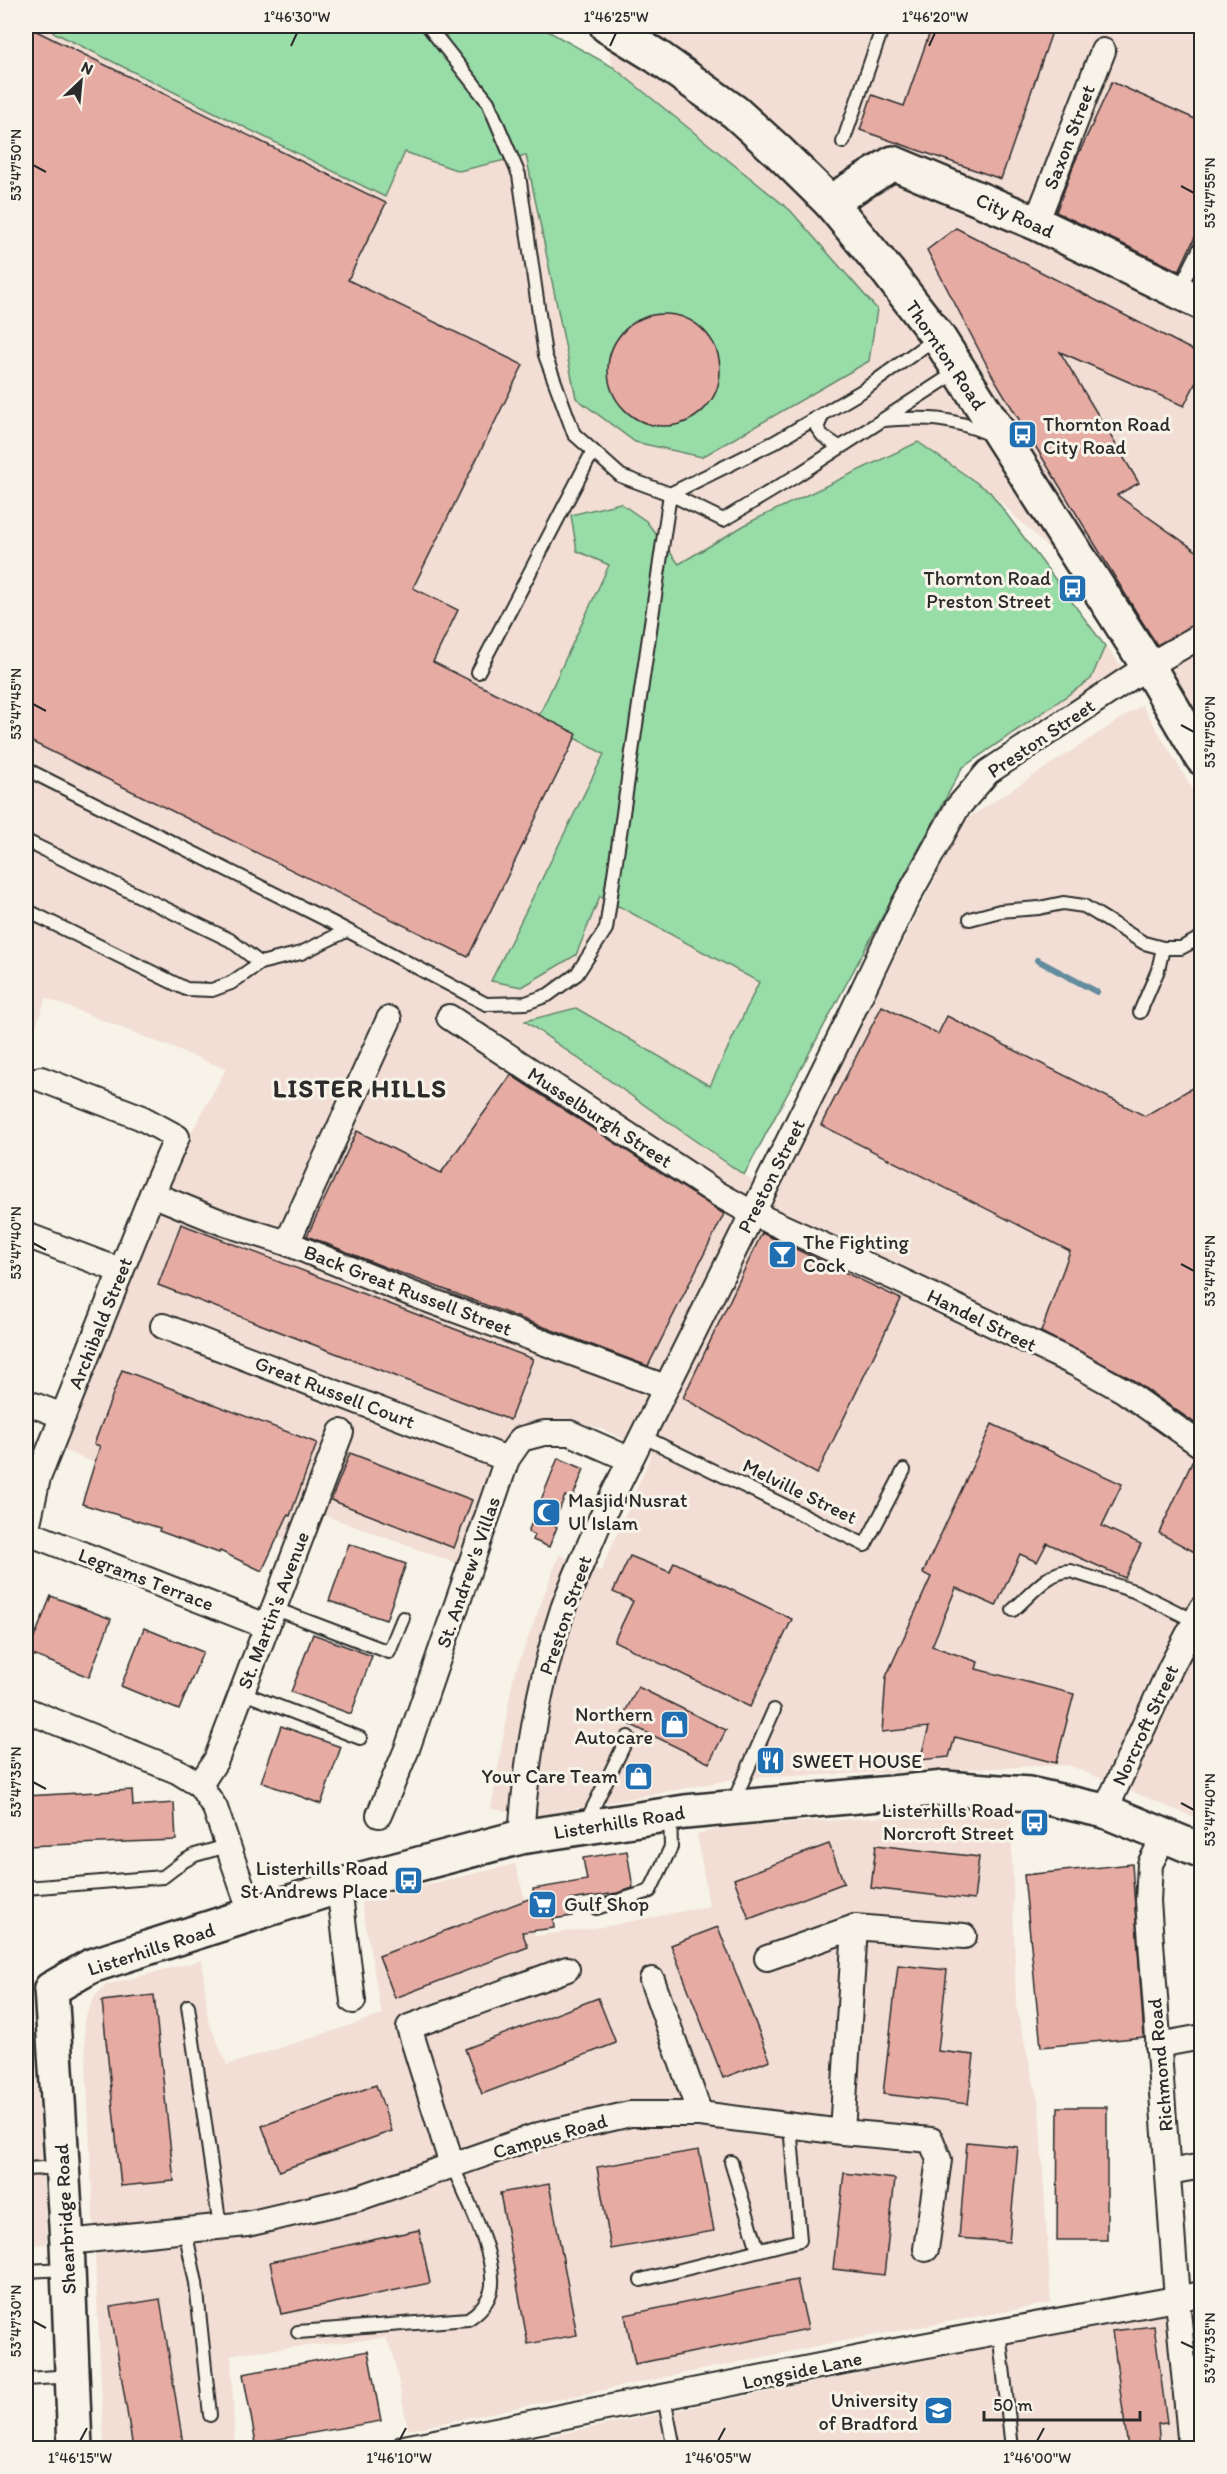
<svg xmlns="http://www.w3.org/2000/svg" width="1227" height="2474" font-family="Itim,sans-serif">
<rect width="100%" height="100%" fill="#f7f3e8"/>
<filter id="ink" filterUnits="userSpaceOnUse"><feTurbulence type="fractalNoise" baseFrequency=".0167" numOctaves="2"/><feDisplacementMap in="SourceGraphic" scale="12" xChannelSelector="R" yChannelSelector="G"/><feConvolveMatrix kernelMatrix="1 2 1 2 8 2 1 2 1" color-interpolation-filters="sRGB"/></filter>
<g filter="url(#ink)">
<g fill="#f2ded4">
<polygon points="26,26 539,26 613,67 604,26 1201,26 1201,731 1147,642 994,496 1122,667 961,768 744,1175 775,1192 965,820 1142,705 1201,803 1201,1820 1068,1765 740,1778 541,1815 491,1809 513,1678 559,1555 601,1571 652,1453 602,1429 567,1418 539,1420 514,1427 505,1441 458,1564 307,1509 286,1539 42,1442 152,1154 192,1131 226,1069 46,998 26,1054"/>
<polygon points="949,1813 1011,1817 1016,2005 1039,2105 1051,2303 822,2345 408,2430 393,2354 386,2338 246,2352 231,2355 235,2446 226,2448 104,2448 84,2020 95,1996 106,1985 202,1960 208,2020 227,2065 382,2015 361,1900 515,1864 535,1936 602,1927 709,1906 697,1834 727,1827"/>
<polygon points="26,2001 32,2002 47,2244 26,2245"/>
<polygon points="1201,2304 1201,2448 491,2448 1170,2310"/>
</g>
<g fill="#98dca8" stroke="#62846a" stroke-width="1.5">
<polygon points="41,26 539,26 613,67 790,210 877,309 869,361 702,457 635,442 576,398 526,155 459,171 405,152 385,197"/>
<polygon points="918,442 990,492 1105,646 1091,679 962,768 744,1175 525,1021 576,1008 710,1086 759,982 600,896 576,955 522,987 491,981 604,754 538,718 609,565 577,551 571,515 620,503 646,521 679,564 750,522"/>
</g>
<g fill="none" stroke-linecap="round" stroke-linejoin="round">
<polyline stroke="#638c9e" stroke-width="6" points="1037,960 1097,992"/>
</g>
<g fill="#e6aca4" stroke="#2b2b2b" stroke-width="1.5">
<polygon points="26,26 386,203 348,280 523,365 413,588 458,610 433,662 577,734 468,957 26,739"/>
<polygon points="932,26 1054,26 1001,179 860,130 872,95 904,106"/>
<polygon points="1112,82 1202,122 1202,222 1179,271 1056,212 1074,164"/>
<polygon points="956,228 1202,355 1202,370 1184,406 1060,352 1139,483 1117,495 1202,555 1202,621 1157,645 1141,620 992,375 927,250"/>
<circle cx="664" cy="370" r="56"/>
<polygon points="882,1006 938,1034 947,1016 1145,1116 1202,1082 1202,1428 1130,1378 1041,1332 1070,1251 821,1125"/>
<polygon points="511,1075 724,1214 648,1366 382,1266 307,1236 357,1131 441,1173"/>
<polygon points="181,1224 533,1359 510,1420 158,1285"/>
<polygon points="762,1233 901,1299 817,1474 683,1398"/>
<polygon points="122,1370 317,1443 290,1516 288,1515 262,1571 220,1551 219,1553 159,1531 160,1528 82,1504 100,1446 94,1444"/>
<polygon points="992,1424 1122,1484 1102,1526 1141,1544 1125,1578 1047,1543 1037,1562 1020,1554 996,1606 956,1588 932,1646 978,1662 976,1669 1074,1694 1056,1763 955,1737 949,1757 920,1760 929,1727 882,1732 886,1677 931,1577 923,1573"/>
<polygon points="350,1453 472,1500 454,1548 331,1500"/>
<polygon points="558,1458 584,1469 572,1499 565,1496 553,1525 557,1527 549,1547 533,1540 535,1535 528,1532"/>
<polygon points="1194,1458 1202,1460 1202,1556 1159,1533"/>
<polygon points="349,1544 406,1564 386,1620 329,1601"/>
<polygon points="630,1556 670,1572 674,1562 792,1619 750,1707 614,1641 633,1601 613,1592"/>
<polygon points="51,1596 111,1619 89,1677 28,1653"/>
<polygon points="144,1628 203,1652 179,1710 121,1686"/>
<polygon points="313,1634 372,1656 351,1714 291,1692"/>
<polygon points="638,1687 726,1730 709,1763 621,1720"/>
<polygon points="281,1726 341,1747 321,1804 261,1782"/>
<polygon points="132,1790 133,1806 174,1803 176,1840 26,1846 26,1796"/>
<polygon points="829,1844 844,1883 749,1919 734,1879"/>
<polygon points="876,1845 979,1857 974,1900 871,1888"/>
<polygon points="627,1851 633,1888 617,1893 570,1900 572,1916 553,1919 554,1928 522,1932 528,1947 395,1998 379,1956 534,1897 533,1889 587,1880 583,1858"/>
<polygon points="1132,1864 1144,2037 1041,2047 1024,1875"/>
<polygon points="718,1927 770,2060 723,2078 671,1945"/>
<polygon points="898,1965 947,1970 938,2051 974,2055 968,2104 883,2094"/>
<polygon points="154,1995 174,2181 121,2186 102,2001"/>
<polygon points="598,1998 616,2043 482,2094 465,2049"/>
<polygon points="376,2085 392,2131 279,2171 262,2126"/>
<polygon points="1058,2107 1107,2107 1107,2240 1057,2240"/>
<polygon points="967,2142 1018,2147 1009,2242 959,2238"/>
<polygon points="699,2150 714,2231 611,2249 597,2167"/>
<polygon points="844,2173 895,2179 884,2275 833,2269"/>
<polygon points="549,2184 577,2335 528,2344 500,2193"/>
<polygon points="419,2230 430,2283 281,2314 270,2262"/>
<polygon points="797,2280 808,2329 635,2364 625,2315"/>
<polygon points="160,2299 183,2444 154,2448 133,2448 110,2307"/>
<polygon points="1154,2326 1167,2423 1158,2424 1160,2448 1128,2448 1112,2331"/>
<polygon points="368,2351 381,2421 256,2443 243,2374"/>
</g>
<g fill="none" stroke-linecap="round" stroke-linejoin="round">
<defs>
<g id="lane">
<polyline points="428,26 488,102 519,175 545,355 574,434 621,476 670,494 723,520 796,476 958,371"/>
<polyline points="843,142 883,26"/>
<polyline points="1179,290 1202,244"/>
<polyline points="823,414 817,428 823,436 839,447"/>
<path d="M884,420C928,417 949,417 990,434"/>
<polyline points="670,494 775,442 862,391 937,337"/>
<polyline points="478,672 593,451"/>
<polyline points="26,769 333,923 486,1004 526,1003 548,995 577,974 606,929 670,494"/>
<polyline points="26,841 230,940 260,963"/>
<polyline points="26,910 186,989 212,990 231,983 260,963 301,953 346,931"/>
<polyline points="970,919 1000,911 1039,908 1063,903 1084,906 1144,943 1163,948 1181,948 1202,937"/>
<polyline points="1140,1012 1158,970 1163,948"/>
<polyline points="642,1436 865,1545 904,1470"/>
<polyline points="273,1608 389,1652 403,1618"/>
<path d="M1013,1610C1030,1596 1048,1570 1071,1571L1134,1591L1195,1621"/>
<polyline points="241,1692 360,1738"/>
<polyline points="732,1805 774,1710"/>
<polyline points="585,1824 628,1737"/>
<polyline points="26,1888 163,1877 184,1861 195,1855 227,1846"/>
<polyline points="596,1908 650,1891 671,1847 670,1815"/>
<polyline points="188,2006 220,2227"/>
<polyline points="731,2162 758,2250"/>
<polyline points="26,2169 61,2167"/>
<polyline points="185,2230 196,2283 210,2415"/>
<polyline points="26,2271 66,2269"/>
<polyline points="641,2280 800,2240 790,2126"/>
<polyline points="999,2331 1012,2448"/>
<path d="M298,2332L468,2319C479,2312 487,2304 491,2291C499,2260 465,2195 452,2165"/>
<polyline points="26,2379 72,2376"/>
<polyline points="664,2398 674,2448"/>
</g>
<g id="street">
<polyline points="1036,223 1103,51"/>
<polyline points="449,1017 718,1194 752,1213 895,1278 1076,1364 1123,1390 1202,1446"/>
<polyline points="152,1194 223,1223 287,1243 412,1294 665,1387"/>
<polyline points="26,1235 121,1271"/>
<polyline points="287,1243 389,1019"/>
<polyline points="163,1326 507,1459"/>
<polyline points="26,1402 63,1416"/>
<polyline points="26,1532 38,1478 152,1194 177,1137 140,1117 41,1079"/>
<polyline points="26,1532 266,1626"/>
<polyline points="26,1710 177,1771 200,1785 215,1808 252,1916"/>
<polyline points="200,1785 216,1760 341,1432"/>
<polyline points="1105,1811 1171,1667 1202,1608"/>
<polyline points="379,1815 407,1749 507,1459 521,1439 544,1433 570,1433 629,1459"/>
<polyline points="1165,1835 1150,1864 1148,1901 1177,2299 1191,2448"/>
<path d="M521,1837C526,1759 539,1683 563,1609C573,1580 587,1552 598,1525L850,1017L903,906L957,808L988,772L1148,666L1202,635"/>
<polyline points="339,1887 353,2001"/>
<polyline points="855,1927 964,1936"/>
<polyline points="767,1958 855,1927 842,2132"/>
<polyline points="652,1980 700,2114"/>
<polyline points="1158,2045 1202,2037"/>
<polyline points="452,2165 409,2027 567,1969"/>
<polyline points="1169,2172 1202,2166"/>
<polyline points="67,2242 247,2224 359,2198 539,2135 630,2114 700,2114 842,2132 931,2140 939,2160 926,2249"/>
<polyline points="404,2448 895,2351 1202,2294"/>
</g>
<g id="secondary">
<polyline points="607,26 656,56 735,112 778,151 830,202 888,272 938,337 1148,666 1202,758"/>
<polyline points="830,202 893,163 1036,223 1202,303"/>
<polyline points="51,1989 91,1966 362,1879 521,1837 685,1812 945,1788 1029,1794 1105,1811 1202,1851"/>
<polyline points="51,1989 67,2242 75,2448"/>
</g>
</defs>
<use href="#lane" stroke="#2b2b2b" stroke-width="16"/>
<use href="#street" stroke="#2b2b2b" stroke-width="28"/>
<use href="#secondary" stroke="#2b2b2b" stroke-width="38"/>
<use href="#lane" stroke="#f7f3e8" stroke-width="12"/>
<use href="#street" stroke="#f7f3e8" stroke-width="24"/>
<use href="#secondary" stroke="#f7f3e8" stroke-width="33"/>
</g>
</g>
<path fill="none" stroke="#2b2b2b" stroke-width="2" d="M291,46L297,33M610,46L616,33M929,46L935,33M33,165L46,172M1181,186L1194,193M33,704L46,711M1181,725L1194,732M33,1243L46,1250M1181,1264L1194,1271M33,1782L46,1789M1181,1803L1194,1810M33,2321L46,2328M1181,2342L1194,2348M80,2441L87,2428M399,2441L406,2428M718,2441L725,2428M1037,2441L1044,2428"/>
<defs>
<symbol id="bus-square" viewBox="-11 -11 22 22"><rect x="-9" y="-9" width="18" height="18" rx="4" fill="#1f6fb2" stroke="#f7f3e8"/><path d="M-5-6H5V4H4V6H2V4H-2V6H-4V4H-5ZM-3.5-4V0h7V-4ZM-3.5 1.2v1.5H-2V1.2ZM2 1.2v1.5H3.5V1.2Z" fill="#fff"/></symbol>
<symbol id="bar-square" viewBox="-11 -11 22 22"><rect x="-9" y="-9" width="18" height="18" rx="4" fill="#1f6fb2" stroke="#f7f3e8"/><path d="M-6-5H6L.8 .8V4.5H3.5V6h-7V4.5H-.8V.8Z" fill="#fff"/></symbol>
<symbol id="mosque-square" viewBox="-11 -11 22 22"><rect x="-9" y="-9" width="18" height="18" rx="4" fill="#1f6fb2" stroke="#f7f3e8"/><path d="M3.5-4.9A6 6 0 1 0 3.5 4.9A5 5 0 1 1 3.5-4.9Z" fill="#fff"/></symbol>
<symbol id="shop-square" viewBox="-11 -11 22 22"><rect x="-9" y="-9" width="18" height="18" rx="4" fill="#1f6fb2" stroke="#f7f3e8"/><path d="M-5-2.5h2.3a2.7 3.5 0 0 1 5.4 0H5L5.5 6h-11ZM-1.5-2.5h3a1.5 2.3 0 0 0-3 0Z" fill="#fff"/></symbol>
<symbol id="restaurant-square" viewBox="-11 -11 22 22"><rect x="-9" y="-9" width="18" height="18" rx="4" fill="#1f6fb2" stroke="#f7f3e8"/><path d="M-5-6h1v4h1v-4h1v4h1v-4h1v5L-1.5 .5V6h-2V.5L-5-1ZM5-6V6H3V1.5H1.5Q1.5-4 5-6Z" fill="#fff"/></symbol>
<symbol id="supermarket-square" viewBox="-11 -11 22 22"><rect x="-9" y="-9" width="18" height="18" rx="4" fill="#1f6fb2" stroke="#f7f3e8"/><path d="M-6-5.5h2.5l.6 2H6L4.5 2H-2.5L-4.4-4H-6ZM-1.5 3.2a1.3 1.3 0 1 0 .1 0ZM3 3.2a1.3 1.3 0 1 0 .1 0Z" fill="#fff"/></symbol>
<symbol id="university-square" viewBox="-11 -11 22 22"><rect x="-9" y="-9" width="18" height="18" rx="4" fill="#1f6fb2" stroke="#f7f3e8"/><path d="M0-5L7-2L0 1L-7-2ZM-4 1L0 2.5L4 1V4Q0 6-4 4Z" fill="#fff"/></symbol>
</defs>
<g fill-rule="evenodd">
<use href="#bus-square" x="1006" y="418" width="33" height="33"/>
<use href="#bus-square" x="1056" y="572" width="33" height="33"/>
<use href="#bar-square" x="766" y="1238" width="33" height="33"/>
<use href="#mosque-square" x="530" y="1496" width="33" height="33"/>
<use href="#shop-square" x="658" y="1708" width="33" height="33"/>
<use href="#restaurant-square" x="754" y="1744" width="33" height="33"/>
<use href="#shop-square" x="622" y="1760" width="33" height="33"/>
<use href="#bus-square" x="1018" y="1806" width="33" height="33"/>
<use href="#bus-square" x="392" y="1864" width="33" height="33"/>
<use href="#supermarket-square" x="526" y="1888" width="33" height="33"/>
<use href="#university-square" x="922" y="2394" width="33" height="33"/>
</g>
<g text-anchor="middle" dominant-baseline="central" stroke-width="6" stroke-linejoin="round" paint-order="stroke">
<g font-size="20" fill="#2b2b2b" stroke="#f7f3e8">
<text transform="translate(1069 137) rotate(-69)">Saxon Street</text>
<text transform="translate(1015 215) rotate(24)">City Road</text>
<text transform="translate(946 355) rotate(56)">Thornton Road</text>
<text transform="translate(1041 738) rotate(-34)">Preston Street</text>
<text transform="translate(600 1117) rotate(33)">Musselburgh Street</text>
<text transform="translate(771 1176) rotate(-63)">Preston Street</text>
<text transform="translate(408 1290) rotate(21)">Back Great Russell Street</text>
<text transform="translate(982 1320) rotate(26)">Handel Street</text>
<text transform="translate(100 1323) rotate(-68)">Archibald Street</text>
<text transform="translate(335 1392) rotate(21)">Great Russell Court</text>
<text transform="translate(800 1491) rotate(26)">Melville Street</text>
<text transform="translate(468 1572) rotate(-71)">St. Andrew's Villas</text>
<text transform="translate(146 1579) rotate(21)">Legrams Terrace</text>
<text transform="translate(273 1610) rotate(-69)">St. Martin's Avenue</text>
<text transform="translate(565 1615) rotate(-71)">Preston Street</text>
<text transform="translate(1145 1725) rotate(-65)">Norcroft Street</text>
<text transform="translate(619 1822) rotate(-9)">Listerhills Road</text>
<text transform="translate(151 1949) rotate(-18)">Listerhills Road</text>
<text transform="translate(1160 2065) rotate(-95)">Richmond Road</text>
<text transform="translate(550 2136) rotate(-16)">Campus Road</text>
<text transform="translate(65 2219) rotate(-93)">Shearbridge Road</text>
<text transform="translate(802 2370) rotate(-12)">Longside Lane</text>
</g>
<g font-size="20" fill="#2b2b2b" stroke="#f7f3e8" text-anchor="end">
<text x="1043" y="424" text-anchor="start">Thornton Road<tspan x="1043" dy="23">City Road</tspan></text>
<text x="1051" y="578">Thornton Road<tspan x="1051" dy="23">Preston Street</tspan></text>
<text x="803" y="1242" text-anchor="start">The Fighting<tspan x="803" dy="23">Cock</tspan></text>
<text x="568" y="1500" text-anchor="start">Masjid Nusrat<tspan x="568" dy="23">Ul Islam</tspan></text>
<text x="653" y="1714">Northern<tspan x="653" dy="23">Autocare</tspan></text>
<text x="792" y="1761" text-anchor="start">SWEET HOUSE</text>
<text x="618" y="1776">Your Care Team</text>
<text x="1014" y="1810">Listerhills Road<tspan x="1014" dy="23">Norcroft Street</tspan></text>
<text x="388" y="1868">Listerhills Road<tspan x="388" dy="23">St Andrews Place</tspan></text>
<text x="564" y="1904" text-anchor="start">Gulf Shop</text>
<text x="918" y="2400">University<tspan x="918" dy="23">of Bradford</tspan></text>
</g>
<g font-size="26" font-weight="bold" letter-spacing="1.5" fill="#2b2b2b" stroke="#f7f3e8">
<text x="360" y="1088">LISTER HILLS</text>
</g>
</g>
<rect width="1227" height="2474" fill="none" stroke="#f7f3e8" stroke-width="66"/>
<g transform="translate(81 81) rotate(26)" stroke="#f7f3e8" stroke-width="4.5" paint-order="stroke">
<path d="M0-4.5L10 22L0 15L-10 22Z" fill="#2b2b2b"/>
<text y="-9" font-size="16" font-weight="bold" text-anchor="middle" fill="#2b2b2b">N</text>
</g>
<path d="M984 2411v9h156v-9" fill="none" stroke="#2b2b2b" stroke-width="3"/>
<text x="993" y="2411" font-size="18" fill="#2b2b2b" stroke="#f7f3e8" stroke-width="4.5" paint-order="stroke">50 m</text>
<rect x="33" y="33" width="1161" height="2408" fill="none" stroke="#2b2b2b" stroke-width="2"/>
<g font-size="15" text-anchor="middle" fill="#2b2b2b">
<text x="297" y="22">1°46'30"W</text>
<text x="616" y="22">1°46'25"W</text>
<text x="935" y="22">1°46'20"W</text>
<text transform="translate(16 165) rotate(-90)" y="5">53°47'50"N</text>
<text transform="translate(1210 193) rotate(-90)" y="5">53°47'55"N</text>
<text transform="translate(16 704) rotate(-90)" y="5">53°47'45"N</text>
<text transform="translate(1210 732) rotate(-90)" y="5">53°47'50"N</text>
<text transform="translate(16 1243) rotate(-90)" y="5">53°47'40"N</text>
<text transform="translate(1210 1271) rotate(-90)" y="5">53°47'45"N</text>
<text transform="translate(16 1782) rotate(-90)" y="5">53°47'35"N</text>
<text transform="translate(1210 1810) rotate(-90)" y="5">53°47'40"N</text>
<text transform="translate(16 2321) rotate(-90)" y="5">53°47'30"N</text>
<text transform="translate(1210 2348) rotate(-90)" y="5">53°47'35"N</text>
<text x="80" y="2463">1°46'15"W</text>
<text x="399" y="2463">1°46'10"W</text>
<text x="718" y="2463">1°46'05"W</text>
<text x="1037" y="2463">1°46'00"W</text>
</g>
</svg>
